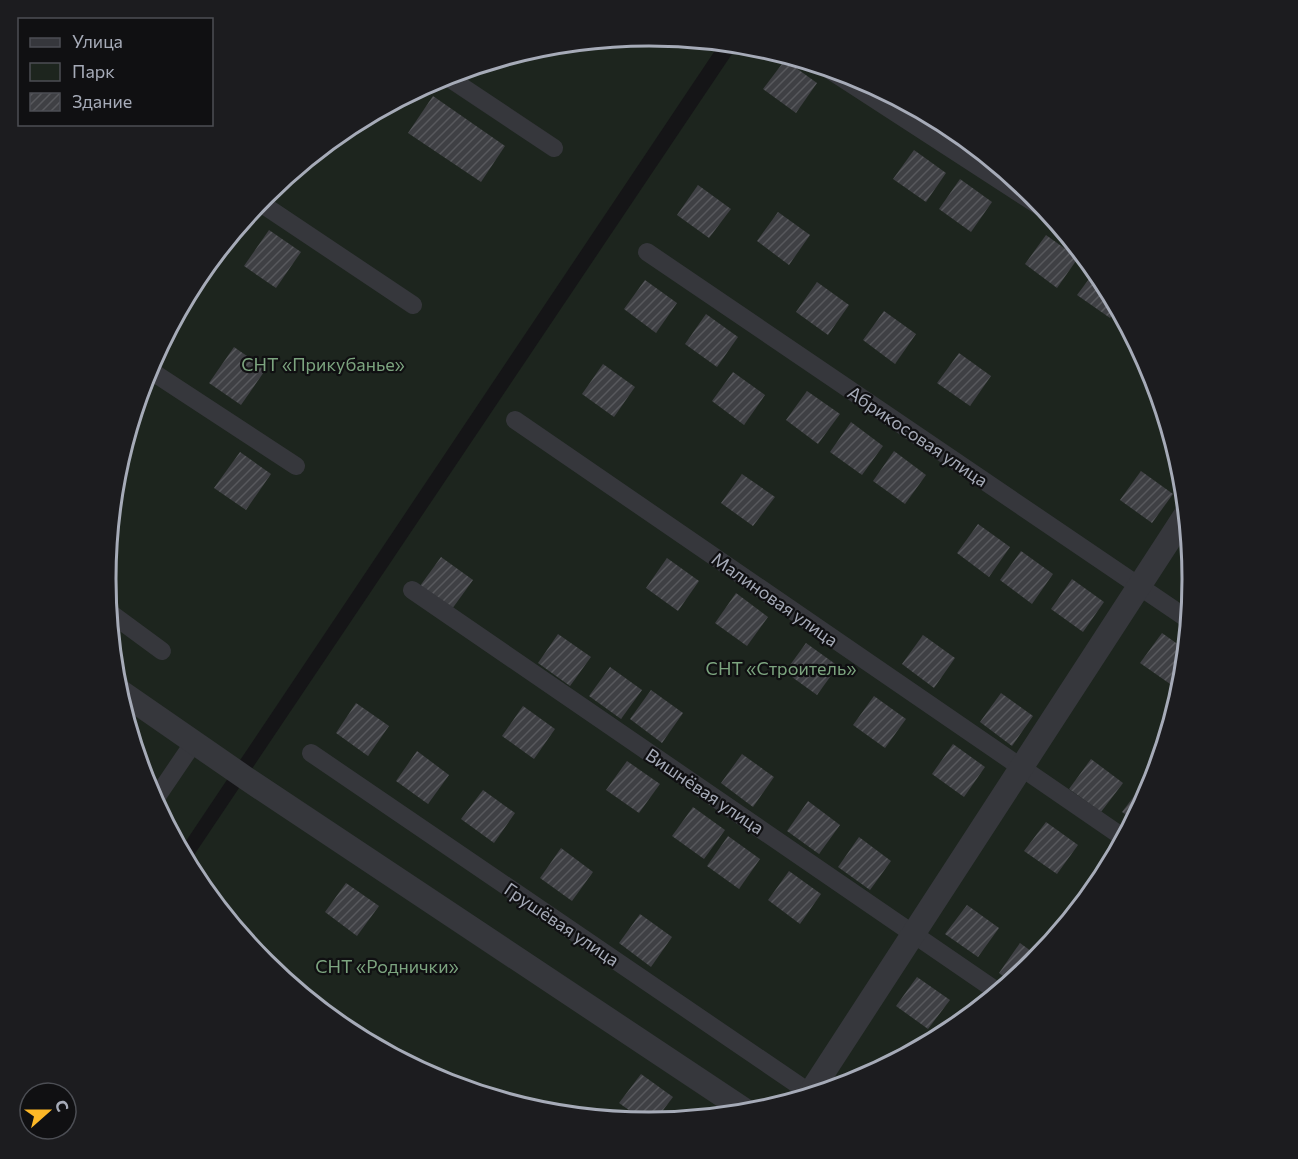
<svg xmlns="http://www.w3.org/2000/svg" width="1298" height="1159" font-family="Commissioner,sans-serif">
<defs>
<pattern id="building-hatch" width="6" height="6" patternUnits="userSpaceOnUse" patternTransform="scale(1.5)"><rect width="6" height="6" fill="#3f4044"/><path d="M-1 1l2-2M0 6l6-6M5 7l2-2" fill="none" stroke="#58595d"/></pattern>
</defs>
<rect width="100%" height="100%" fill="#151517"/>
<g fill="#1d251e">
<polygon points="649,36 720,43 180,850 147,787 116,685 106,579 116,473 147,371 197,277 265,195 347,127 441,77 543,46"/>
<polygon points="738,45 755,47 857,78 951,128 1034,195 1101,278 1151,372 1182,474 1192,580 1182,686 1151,788 1101,882 1033,964 951,1032 857,1082 755,1113 649,1123 543,1112 441,1081 347,1031 264,964 197,881 188,864"/>
</g>
<g fill="url(#building-hatch)">
<polygon points="785,60 817,83 796,113 763,89"/>
<polygon points="433,96 505,146 481,182 408,133"/>
<polygon points="914,150 946,173 926,202 893,179"/>
<polygon points="960,179 992,202 971,232 939,209"/>
<polygon points="698,185 731,209 709,238 677,215"/>
<polygon points="778,212 810,235 789,265 757,241"/>
<polygon points="269,230 301,252 276,288 244,266"/>
<polygon points="1046,235 1078,258 1057,288 1025,264"/>
<polygon points="1095,271 1117,308 1110,318 1077,295"/>
<polygon points="645,280 677,303 656,333 624,309"/>
<polygon points="817,282 849,305 828,335 796,312"/>
<polygon points="884,311 916,334 895,364 863,340"/>
<polygon points="706,314 738,337 717,367 685,344"/>
<polygon points="234,347 266,369 241,405 209,383"/>
<polygon points="959,353 991,376 970,406 937,383"/>
<polygon points="603,364 635,387 614,417 582,394"/>
<polygon points="733,372 765,395 744,425 712,401"/>
<polygon points="807,391 840,414 818,444 786,420"/>
<polygon points="851,422 883,446 862,475 830,452"/>
<polygon points="894,451 926,475 905,504 873,481"/>
<polygon points="240,452 271,474 246,510 214,488"/>
<polygon points="1141,471 1173,494 1152,523 1120,500"/>
<polygon points="742,474 775,497 753,526 721,503"/>
<polygon points="978,524 1010,547 989,577 957,553"/>
<polygon points="1021,551 1053,574 1032,604 1000,580"/>
<polygon points="441,557 473,580 452,609 420,586"/>
<polygon points="667,558 699,581 678,611 646,588"/>
<polygon points="1072,579 1104,602 1083,632 1051,609"/>
<polygon points="736,593 768,617 747,646 715,623"/>
<polygon points="1162,633 1186,650 1183,671 1173,686 1140,663"/>
<polygon points="558,634 591,657 570,686 538,663"/>
<polygon points="923,635 955,658 934,688 902,664"/>
<polygon points="806,643 838,666 817,695 785,672"/>
<polygon points="610,667 642,690 621,719 589,696"/>
<polygon points="651,690 683,713 662,743 630,719"/>
<polygon points="1001,693 1033,716 1012,746 980,722"/>
<polygon points="874,696 906,719 885,748 853,725"/>
<polygon points="356,703 389,726 368,756 336,733"/>
<polygon points="523,706 555,729 534,759 502,736"/>
<polygon points="953,744 985,767 964,797 932,774"/>
<polygon points="417,751 449,775 428,804 396,781"/>
<polygon points="742,754 774,777 753,807 721,783"/>
<polygon points="1091,759 1123,783 1101,812 1069,789"/>
<polygon points="627,761 660,784 639,813 606,790"/>
<polygon points="1144,783 1151,788 1134,820 1122,812"/>
<polygon points="483,790 515,813 494,843 461,819"/>
<polygon points="808,801 840,825 819,854 787,831"/>
<polygon points="693,807 725,830 704,859 672,836"/>
<polygon points="1046,822 1078,845 1057,874 1024,851"/>
<polygon points="728,836 760,859 739,889 707,866"/>
<polygon points="859,837 891,861 870,890 838,867"/>
<polygon points="561,848 593,872 572,901 540,878"/>
<polygon points="789,871 821,894 800,924 768,900"/>
<polygon points="346,883 379,906 357,936 325,912"/>
<polygon points="967,905 999,928 978,957 945,934"/>
<polygon points="640,914 672,937 651,967 619,943"/>
<polygon points="1020,943 1039,957 1011,982 999,973"/>
<polygon points="917,977 950,1000 928,1029 896,1006"/>
<polygon points="974,1000 982,1006 953,1030 952,1029"/>
<polygon points="641,1074 673,1097 654,1122 647,1123 619,1103"/>
</g>
<g fill="none" stroke-linecap="round" stroke-linejoin="round">
<g stroke="#36373c" stroke-width="18">
<polyline points="828,69 1047,211"/>
<polyline points="446,76 554,148"/>
<polyline points="259,202 413,305"/>
<polyline points="647,252 1189,620"/>
<polyline points="148,369 296,466"/>
<polyline points="515,420 1124,838"/>
<polyline points="412,590 998,992"/>
<polyline points="109,612 162,651"/>
<polyline points="311,753 813,1095"/>
<polyline points="154,801 194,742"/>
</g>
<g stroke="#36373c" stroke-width="24">
<polyline points="117,689 247,779 749,1113"/>
<polyline points="810,1093 1186,514"/>
</g>
</g>
<g text-anchor="middle" dominant-baseline="central" stroke-width="4.5" stroke-linejoin="round" paint-order="stroke">
<g font-size="18" fill="#7ca47f" stroke="#101012">
<text x="323" y="364">СНТ «Прикубанье»</text>
<text x="781" y="668">СНТ «Строитель»</text>
<text x="387" y="966">СНТ «Роднички»</text>
</g>
<g font-size="18" fill="#a6abb8" stroke="#101012">
<text transform="translate(918 436) rotate(34)">Абрикосовая улица</text>
<text transform="translate(775 599) rotate(35)">Малиновая улица</text>
<text transform="translate(705 791) rotate(34)">Вишнёвая улица</text>
<text transform="translate(562 924) rotate(34)">Грушёвая улица</text>
</g>
</g>
<path d="M0 0H1298V1159H0ZM116 579a533 533 0 1 1 1066 0a533 533 0 1 1-1066 0Z" fill="#1c1c1f" fill-rule="evenodd"/>
<path fill="none" stroke="#a6abb8" stroke-width="3" d="M116 579a533 533 0 1 1 1066 0a533 533 0 1 1-1066 0Z"/>
<rect x="18" y="18" width="195" height="108" fill="#101012" stroke="#4c4e54" stroke-width="1.5"/>
<rect x="30" y="38" width="30" height="9" fill="#36373c" stroke="#4c4e54" stroke-width="1.5"/>
<text x="72" y="48" font-size="18" fill="#a6abb8">Улица</text>
<rect x="30" y="63" width="30" height="18" fill="#1d251e" stroke="#4c4e54" stroke-width="1.5"/>
<text x="72" y="78" font-size="18" fill="#a6abb8">Парк</text>
<rect x="30" y="93" width="30" height="18" fill="url(#building-hatch)" stroke="#4c4e54" stroke-width="1.5"/>
<text x="72" y="108" font-size="18" fill="#a6abb8">Здание</text>
<g transform="translate(48 1111) rotate(69)"><circle r="28" fill="#101012" stroke="#4c4e54" stroke-width="1.5"/>
<path d="M0-4.5L10 22L0 15L-10 22Z" fill="#fdb827"/>
<text y="-9" font-size="16" font-weight="bold" text-anchor="middle" fill="#a6abb8">С</text>
</g>
</svg>
